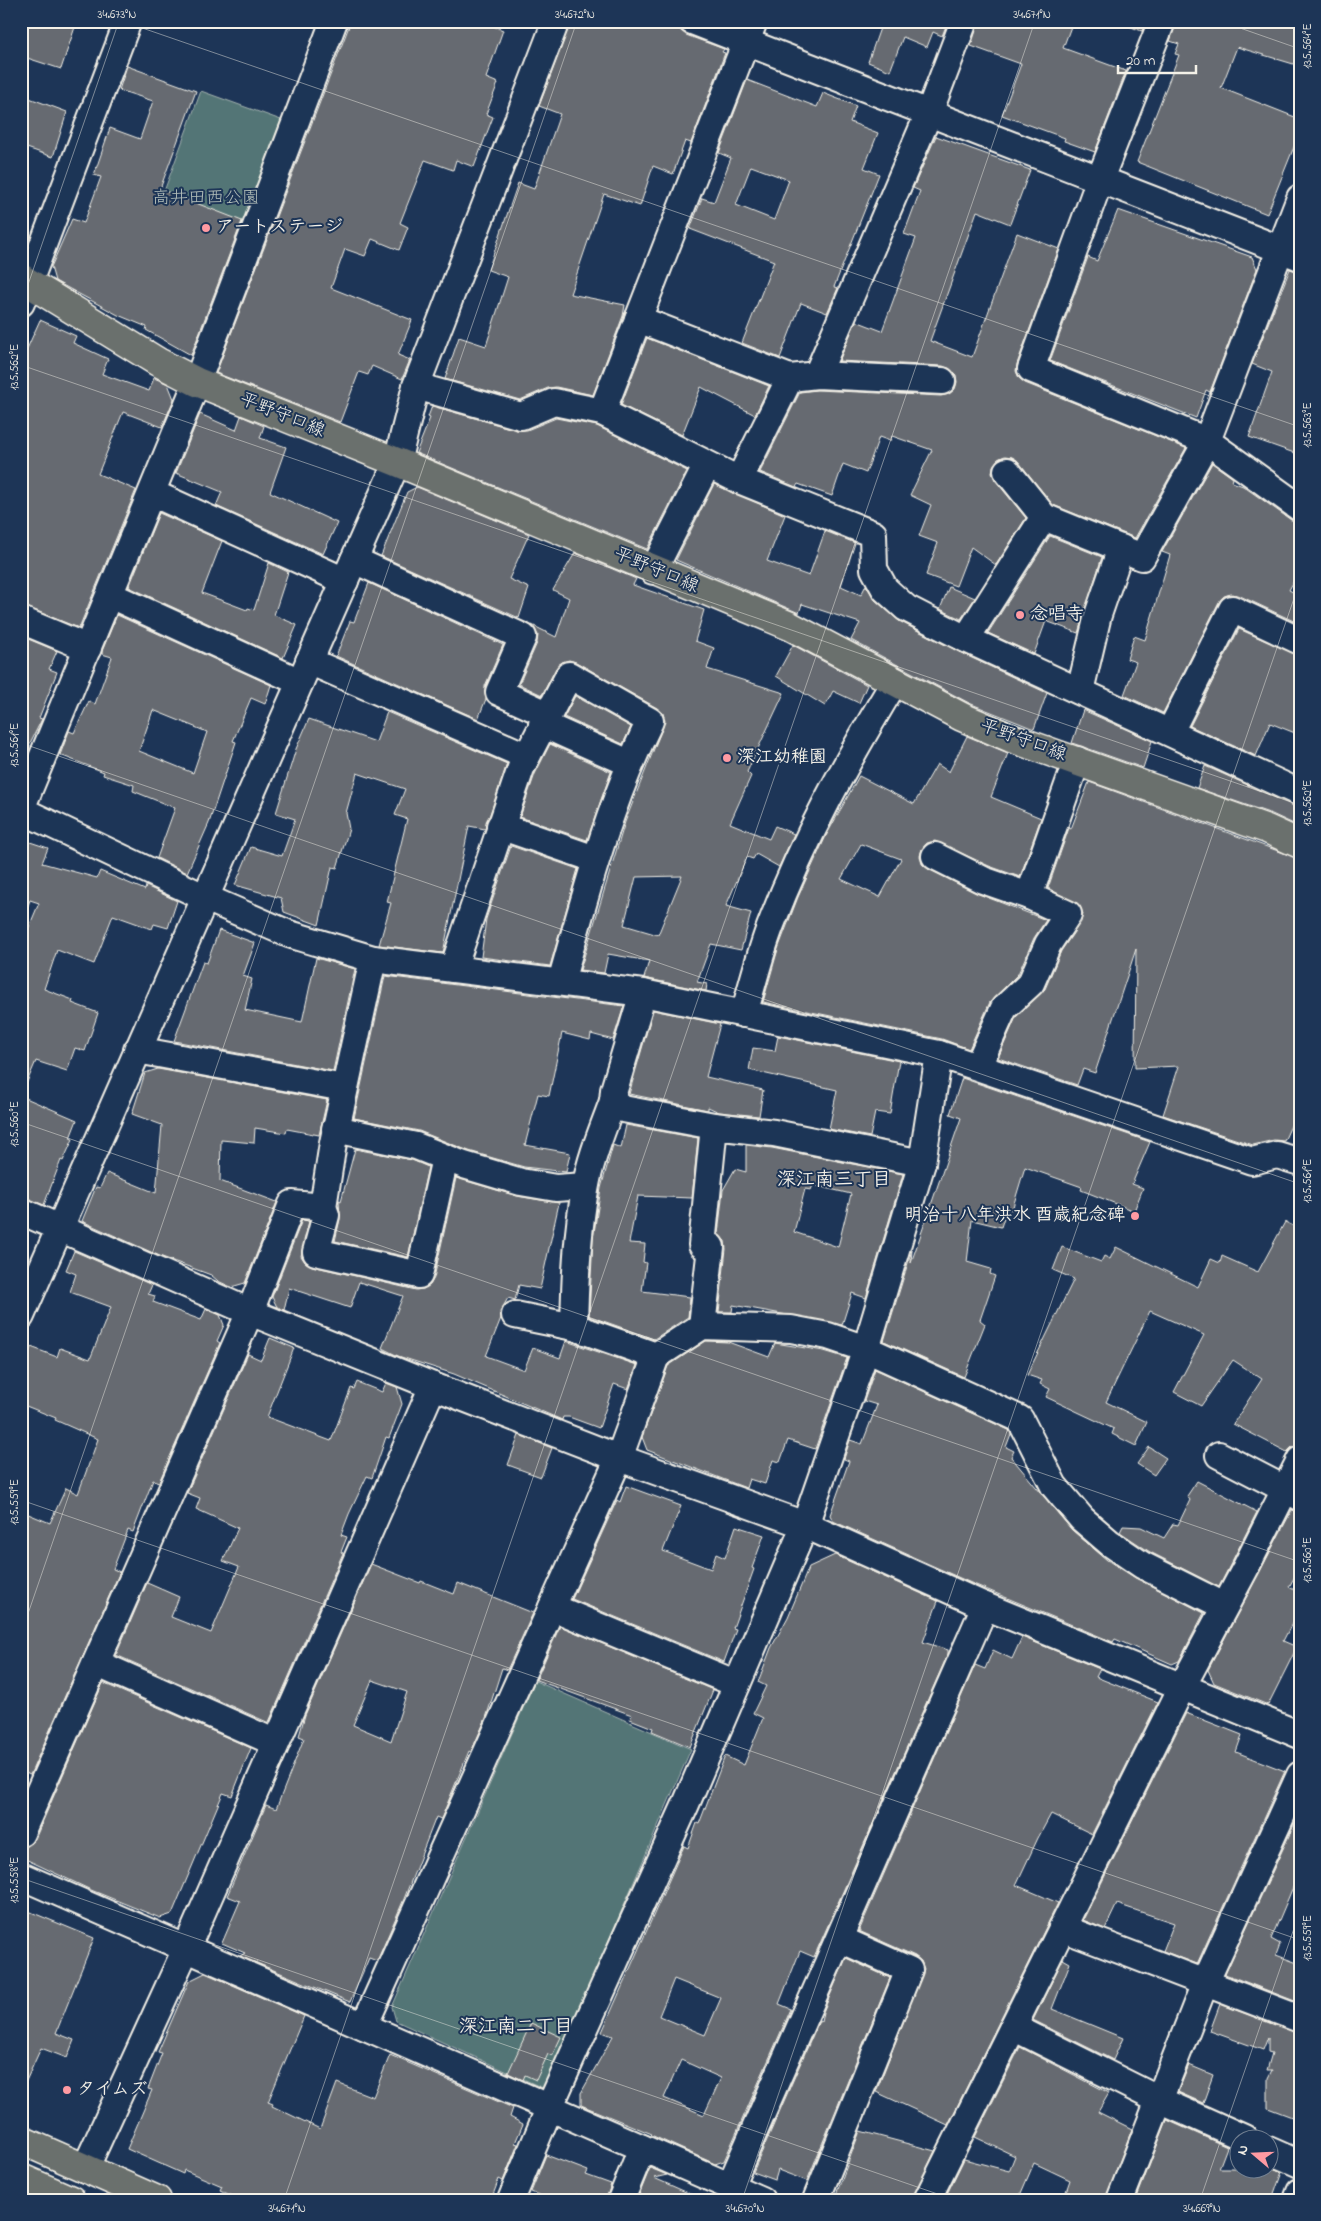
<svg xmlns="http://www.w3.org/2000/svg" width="1321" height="2221" font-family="'Indie Flower','Klee One',sans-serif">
<rect width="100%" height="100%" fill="#1d3557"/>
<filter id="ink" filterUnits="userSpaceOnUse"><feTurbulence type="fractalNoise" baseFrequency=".02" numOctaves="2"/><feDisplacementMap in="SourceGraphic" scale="10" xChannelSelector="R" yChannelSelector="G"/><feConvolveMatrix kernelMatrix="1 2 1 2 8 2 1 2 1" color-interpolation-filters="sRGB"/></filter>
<g filter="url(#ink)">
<g fill="#537576" stroke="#a4b3af">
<polygon points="201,91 281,120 225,272 145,243"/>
<polygon points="535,1681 691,1749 545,2089 396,2021 392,2007"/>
</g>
<g fill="#666b71" stroke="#f4f1e8" fill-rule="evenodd">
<polygon points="21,21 77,21 61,69 21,56"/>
<polygon points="351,21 480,21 503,30 486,78 498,83 486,114 493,117 474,167 456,160 453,170 425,160 400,223 408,227 399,250 372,239 365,256 345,249 331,288 412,320 398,355 410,360 402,379 372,366 368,375 359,372 340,422 216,373"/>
<polygon points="571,21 677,21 680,30 686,35 724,49 722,52 725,53 691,143 685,141 673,174 653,166 640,206 604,194 570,294 625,305 623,316 593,395 556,387 548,388 520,400 445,379 459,337 486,346 508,277 488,270 518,183 534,189 560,114 539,106"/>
<polygon points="866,21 948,21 942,36 933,32 927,47 903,37 890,71 868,62 880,28"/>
<polygon points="979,21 1073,21 1063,48 1126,71 1095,152 1064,141 1065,138 1002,115 1021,64 971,46"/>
<polygon points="1123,21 1146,21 1142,31 1123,24"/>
<polygon points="1177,21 1300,21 1300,66 1237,47 1221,88 1300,119 1300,132 1267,214 1137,162 1179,55 1175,54 1179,44 1170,41"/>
<polygon points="127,66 196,91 160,189 242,221 191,355 146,330 147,327 118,315 55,281 51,267 72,219 84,223 101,177 94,175 110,128 140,139 153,101 119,90"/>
<path d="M747,80L817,107L823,93L856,106L850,122L878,133L864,168L879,174L834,287L838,288L827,313L801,303L780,358L742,343L774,261L690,229L702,198L714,202L731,158L719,153ZM751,166L789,180L774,220L736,205Z"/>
<polygon points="21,95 67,112 53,157 21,146"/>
<polygon points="936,136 1030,170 1010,224 977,211 930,341 972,357 1017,233 1059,249 1017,364 1016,371 1019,378 1025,383 1186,448 1135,538 1053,505 1018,461 1012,457 1005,456 998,459 993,466 992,473 995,480 1026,518 996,565 971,547 956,586 926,575 938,543 919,536 931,505 910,495 932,450 892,436 890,441 879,437 866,473 843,464 832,496 798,484 796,487 760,472 800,392 817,390 941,396 949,394 955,389 957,382 956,375 950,369 943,366 839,361 856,321 882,331 916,238 904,234 920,191 913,188"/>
<polygon points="1118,210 1252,257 1257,269 1210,392 1206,390 1196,418 1050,361 1088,257 1097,261"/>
<polygon points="1290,269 1300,272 1300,455 1249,437 1272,372 1252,364"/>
<polygon points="40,320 76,336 73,343 108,359 102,374 149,391 154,378 168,384 174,399 162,427 123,412 98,474 136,490 79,628 21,605 21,362"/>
<polygon points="647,338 769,386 755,415 701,387 682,435 621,405"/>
<polygon points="432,406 517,430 527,430 556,418 597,426 687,471 647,549 416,453 430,418 428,417"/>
<polygon points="200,414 236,430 241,416 264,426 260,438 286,447 270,492 337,523 323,554 216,506 222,492 176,473"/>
<polygon points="1212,463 1233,478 1232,482 1243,486 1291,520 1300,523 1300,570 1289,590 1300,596 1300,624 1238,595 1231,594 1224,596 1219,602 1163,713 1124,695 1136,662 1127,659 1134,636 1145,640 1170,555 1162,552"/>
<polygon points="714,484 785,515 767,561 809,576 825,531 855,543 841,586 861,595 866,585 875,600 899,621 959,652 1047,693 1034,729 969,703 851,640 860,623 802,604 799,613 676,560"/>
<polygon points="417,487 529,534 509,579 529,588 519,618 381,556 407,492"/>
<polygon points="159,513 222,541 202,593 247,610 248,608 254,610 269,563 288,572 274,615 297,625 283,658 129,587"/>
<polygon points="1050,536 1102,557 1078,633 1046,621 1034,654 988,633"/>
<path d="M575,553L636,579L633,585L704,610L695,641L714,648L707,669L784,693L747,772L751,776L730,823L769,839L775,826L794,834L779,867L756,854L753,859L747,857L726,906L751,913L741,950L711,944L697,982L707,984L706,991L644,978L649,961L608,954L604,973L580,970L625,822L665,721L663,713L657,708L576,662L569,660L562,662L556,668L542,695L519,684L537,643L538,635L532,625L556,637L569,598L553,590ZM682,876L658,935L624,925L636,877Z"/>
<polygon points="369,583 503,645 485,686 486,699 478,719 336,656 350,621 354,622"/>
<polygon points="949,587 975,598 961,619 940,609"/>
<path d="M117,615L271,685L265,704L251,698L233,741L236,742L209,823L187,873L157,858L175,808L133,791L134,785L103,775L104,772L60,755L69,731L74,733L89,701L95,704L112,657L102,654V651ZM153,710L207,732L193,773L139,751Z"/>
<polygon points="1239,629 1300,656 1300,735 1270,723 1256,756 1190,726"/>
<polygon points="21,636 57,651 49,669 57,672 39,718 42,719 22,759"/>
<polygon points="793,645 867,685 859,703 833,691 825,706 776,676"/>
<polygon points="575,696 631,727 623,744 564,717"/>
<polygon points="1083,710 1152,741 1143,768 1072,743"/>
<polygon points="387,712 507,764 485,829 469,826 443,953 379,945 391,903 387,902 407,819 395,815 405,789 357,773 346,813 349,829 337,868 332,867 319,925 284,912 281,898 235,885 251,847 282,856 295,819 276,813 296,749 309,719 376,742"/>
<path d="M967,736L1008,753L991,797L1041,818L1020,877L989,866L935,841L927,843L922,849L920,856L922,864L928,869L976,893L1046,920L1034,938L1018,974L990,1002L969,1049L942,1039L763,1002L778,949L798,897L826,836L859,776L914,804L937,764L949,772ZM861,844L901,859L880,897L841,879Z"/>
<polygon points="550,744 611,772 587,840 520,817 535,774"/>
<polygon points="1205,766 1300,808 1300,827 1272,814 1197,788"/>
<polygon points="1089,782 1300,859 1300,1106 1284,1141 1274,1140 1253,1145 1163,1115 1179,1066 1135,1068 1136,949 1095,1073 1083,1069 1077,1085 998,1058 1016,1017 1045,989 1061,951 1081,922 1083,914 1080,906 1048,888 1069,828 1071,829"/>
<polygon points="21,839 48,848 42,863 97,878 100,871 145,890 146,886 177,901 168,928 154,924 152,929 113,915 94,964 57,950 44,989 73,1000 72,1003 98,1013 85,1051 75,1048 67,1071 36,1061 21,1096 77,1120 70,1138 73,1139 63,1161 61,1160 44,1205 21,1196 21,946 39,903 30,900 25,914 21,914"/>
<polygon points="511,846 578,869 550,966 481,957 486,919"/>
<polygon points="219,930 255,943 243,976 252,979 245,1010 302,1022 316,958 355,969 333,1071 174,1041 203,962 207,963"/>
<polygon points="385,976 624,1006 613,1040 591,1034 590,1040 562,1033 549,1096 538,1094 525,1145 570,1153 566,1172 524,1167 469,1151 419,1131 354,1118"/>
<polygon points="653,1010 720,1024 706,1077 763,1090 759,1116 719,1112 708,1107 708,1110 629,1094"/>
<polygon points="778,1036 899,1061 890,1114 875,1112 870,1137 829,1129 837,1090 749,1070 753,1048 775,1051"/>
<polygon points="158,1069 327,1100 319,1135 287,1129 286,1133 255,1128 254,1143 221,1140 220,1181 277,1202 245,1283 231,1287 218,1281 211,1275 162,1257 82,1221 96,1187 100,1188 107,1173 156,1193 162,1125 132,1114 145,1073"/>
<polygon points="962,1078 1150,1142 1132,1184 1143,1188 1134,1211 1081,1190 1082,1187 1025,1167 1012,1210 1007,1208 1001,1227 972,1220 967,1262 991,1269 990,1274 995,1276 980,1320 985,1324 964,1377 884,1341 912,1250 911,1263 961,1118 950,1114"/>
<polygon points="626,1125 698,1138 692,1198 638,1196 629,1243 645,1244 643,1262 646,1263 642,1291 690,1297 688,1317 654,1339 589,1316 593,1239 601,1188 613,1145 621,1148"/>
<path d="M746,1145L772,1148L903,1174L866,1298L852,1293L842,1325L733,1305L732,1312H719L726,1249L725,1241L718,1234L723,1190L735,1169L746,1172ZM813,1185L851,1194L838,1247L794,1232L805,1189L811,1190Z"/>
<polygon points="355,1149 412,1160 428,1167 408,1257 335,1241 340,1219 339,1200 341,1201"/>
<polygon points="456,1178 517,1196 559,1203 540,1289 519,1285 515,1300 508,1298 500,1312 501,1318 486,1356 524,1370 533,1348 560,1358 566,1341 637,1365 628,1389 614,1384 599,1428 569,1417 563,1417 562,1420 454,1374 398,1356 382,1348 403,1296 359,1282 350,1308 289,1288 284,1310 277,1307 272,1297 302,1220 309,1221 301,1256 305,1262 312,1266 416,1290 423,1289 430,1285 434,1278"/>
<polygon points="1285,1222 1300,1229 1300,1445 1292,1447 1287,1452 1233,1424 1262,1379 1233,1360 1201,1406 1174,1392 1204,1335 1150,1311 1106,1402 1147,1422 1136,1446 1112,1434 1114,1429 1046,1397 1050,1389 1040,1384 1042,1380 1027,1375 1074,1279 1053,1270 1062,1247 1101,1262 1104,1256 1110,1259 1116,1247 1198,1287 1211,1259 1220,1263 1222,1256 1258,1272"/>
<polygon points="74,1251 152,1285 148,1294 155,1296 153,1302 201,1320 206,1309 220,1315 224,1325 217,1341 220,1343 159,1482 153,1480 133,1532 128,1530 113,1569 120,1572 30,1775 21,1771 21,1511 50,1523 66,1488 78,1494 98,1439 55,1420 56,1418 21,1404 21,1359 26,1361 31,1347 57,1357 60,1348 90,1359 111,1307 70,1292 76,1274 66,1270"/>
<polygon points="270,1338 294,1348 267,1417 331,1441 351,1388 354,1389 357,1382 382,1392 386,1383 397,1387 402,1404 389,1438 386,1437 372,1478 367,1476 349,1514 341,1535 347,1537 341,1552 343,1553 269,1722 267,1722 116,1655 147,1583 179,1597 171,1617 211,1633 239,1567 223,1561 238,1528 196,1509 200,1498 187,1493 248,1354 261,1360"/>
<polygon points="706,1341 728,1342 769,1357 775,1343 824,1351 847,1358 815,1449 788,1440 780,1462 773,1460 765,1484 749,1479 746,1488 647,1450 642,1437 668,1366"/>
<polygon points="875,1369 1009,1430 1011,1434 1006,1447 1014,1451 1011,1457 1072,1530 1107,1560 1134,1577 1204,1613 1179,1661 1172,1664 1115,1639 1113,1642 971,1583 833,1521 830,1515 849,1461 844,1459 850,1440 862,1444 877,1405 864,1401"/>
<polygon points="519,1435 552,1448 541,1477 508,1465"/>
<polygon points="1149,1447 1166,1458 1154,1475 1137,1464"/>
<polygon points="1197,1481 1257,1512 1219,1587 1150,1552 1120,1532 1123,1526 1141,1527 1164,1538 1173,1524 1178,1525 1190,1500 1187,1496"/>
<polygon points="626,1486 681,1506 663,1551 711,1569 716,1554 725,1558 736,1526 764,1535 752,1568 754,1569 733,1628 736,1629 724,1662 572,1599 617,1500 620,1502"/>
<polygon points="1292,1510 1300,1512 1300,1567 1289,1587 1300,1593 1300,1608 1283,1641 1297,1647 1268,1705 1214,1683 1208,1670"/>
<path d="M835,1555L938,1601L923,1642L948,1650V1654L814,1957L800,1951L779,2004L791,2009L724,2161L715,2164L651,2135L652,2134L581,2105V2093L613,2036L602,2032L684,1846L688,1848L697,1823L699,1824L725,1756L744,1765L763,1718L753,1713L766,1686L758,1682L771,1648L788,1617L809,1567ZM674,1979L721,1998L705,2035L659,2016ZM681,2060L721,2078L704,2115L664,2098Z"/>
<path d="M371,1564L420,1583L421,1581L454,1594L458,1583L533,1613L507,1670L502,1668L486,1718L471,1752L469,1751L441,1819L436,1817L404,1899L377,1961L369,1958L350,2002L240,1956L245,1953L222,1943L240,1901L227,1896L266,1805L276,1809L304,1738L299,1736L305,1715ZM372,1680L407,1692L391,1741L353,1725Z"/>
<polygon points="560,1626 713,1690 690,1747 652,1731 653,1728 630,1719 632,1715 536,1680"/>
<polygon points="1022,1637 1100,1669 1096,1677 1158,1702 1092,1834 1051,1814 1038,1838 1016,1885 1058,1903 948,2125 876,2092 924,1969 921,1961 915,1956 859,1931 975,1665 985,1669 993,1650 1012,1659"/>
<polygon points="103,1683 251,1748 232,1796 223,1793 172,1914 160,1918 91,1890 21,1857 26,1847 35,1839"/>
<polygon points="1186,1713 1242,1735 1236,1752 1285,1771 1197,1964 1163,1951 1174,1923 1117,1904 1105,1929 1083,1920"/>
<polygon points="1300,1812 1300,1891 1293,1887 1271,1939 1280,1944 1276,1955 1300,1964 1300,2003 1225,1974"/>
<polygon points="21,1908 94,1938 56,2033 74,2040 67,2058 41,2048 21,2092"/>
<polygon points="846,1958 890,1978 807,2181 778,2170 775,2180 753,2172 819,2021 821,2022 823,2012"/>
<polygon points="1063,1959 1070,1963 1052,2009 1123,2038 1113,2060 1033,2020"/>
<polygon points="205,1973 304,2016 268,2102 273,2104 272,2106 320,2129 337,2083 373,2097 390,2055 513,2108 510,2117 523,2124 515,2143 518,2144 503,2181 499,2179 491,2200 240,2200 220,2190 222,2186 184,2170 183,2174 127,2149 152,2090 148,2089 162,2053 158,2052 189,1981"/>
<polygon points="1220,2004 1300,2034 1300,2120 1268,2108 1268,2078 1272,2070 1267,2070 1272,2053 1268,2052 1268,2037 1263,2050 1210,2031"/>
<polygon points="531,2023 561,2037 552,2056 548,2054 536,2080 525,2075 523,2080 508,2073"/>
<polygon points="1020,2047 1109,2093 1098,2112 1132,2129 1105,2200 1063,2200 1070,2180 1034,2163 1018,2200 944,2200 964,2159 1009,2171 1015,2156 975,2137"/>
<polygon points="1189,2065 1213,2075 1203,2103 1178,2092"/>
<polygon points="1167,2120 1227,2147 1219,2168 1273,2168 1282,2172 1272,2200 1136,2200"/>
<polygon points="860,2131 935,2151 912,2200 834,2200"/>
<polygon points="546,2155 588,2171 586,2175 611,2184 606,2200 592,2200 576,2194 574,2200 551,2200 531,2192"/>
<polygon points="650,2168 667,2175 654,2178 704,2200 637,2200"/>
</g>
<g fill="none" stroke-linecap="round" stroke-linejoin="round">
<defs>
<g id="minor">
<polyline points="692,21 1300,257"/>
<polyline points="1300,198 1207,441 1300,508"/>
<polyline points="21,303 128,21"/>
<polyline points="638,319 790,378"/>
<polyline points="817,375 929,113 964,21"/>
<polyline points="416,386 521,416 554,402 602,412 739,480 790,378 817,375 942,381"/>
<polyline points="602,412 754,21"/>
<polyline points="1007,471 1044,517 1142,557 1207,441 1031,369 1100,179 1162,21"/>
<polyline points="739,480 873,534 874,569 885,589 906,608 966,639 1300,793"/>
<polyline points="152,493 345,581"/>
<polyline points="354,560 523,637 499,692 547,714"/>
<polyline points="653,571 707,465"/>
<polyline points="110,595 300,682"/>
<polyline points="21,620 88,648"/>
<polyline points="966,639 1044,517"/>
<polyline points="309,661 526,756"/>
<polyline points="1080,691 1098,615 1121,548"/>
<polyline points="542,724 629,763"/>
<polyline points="1170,732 1232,609 1300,641"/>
<polyline points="21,809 197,382 334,21"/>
<polyline points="21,810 206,898 289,934 373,959 643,993 939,1054 1252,1161 1277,1155 1300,1162"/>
<polyline points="500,826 595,859"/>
<polyline points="935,856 983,880 1029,896 1068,914 1048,944 1031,983 1004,1008 978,1066"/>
<polyline points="1029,896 1077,760"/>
<path d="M453,969L521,768L569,675L650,721C609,804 586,893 561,982"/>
<polyline points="643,993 614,1090 613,1101 623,1109 714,1126 774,1133 922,1163"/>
<path d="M744,1014C753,983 760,952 772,922C804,838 848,759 895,681"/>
<polyline points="137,1050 344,1088"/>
<polyline points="335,1129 416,1146 464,1165 521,1182 556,1188 585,1186"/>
<polyline points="323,1207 326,1215 316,1252 419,1275 445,1158"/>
<polyline points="21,1211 250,1312 433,1386 619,1458 805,1525 985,1606 1300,1735"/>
<polyline points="515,1315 574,1327 656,1356 702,1326 791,1329 828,1336 866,1349 1020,1419 1054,1486 1082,1519 1110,1543 1142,1565 1224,1606"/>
<polyline points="21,1316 397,462 416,386 556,21"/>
<polyline points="702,1326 711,1247 702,1245 714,1126"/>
<path d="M574,1327C575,1280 577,1231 586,1185C591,1156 603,1129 613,1101"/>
<polyline points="1219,1455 1300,1497"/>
<polyline points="552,1607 737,1684"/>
<polyline points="96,1663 276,1743"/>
<polyline points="21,1833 250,1312 292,1204 323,1207 333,1143 373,959"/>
<polyline points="21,1876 761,2200"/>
<polyline points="1062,1928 1300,2019"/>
<polyline points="364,2026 619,1458 656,1356"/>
<polyline points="1013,2027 1159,2100 1244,2138"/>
<polyline points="1268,2150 1300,2164"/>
<polyline points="85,2169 186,1949 433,1386"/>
<polyline points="730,2186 985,1606"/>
<polyline points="511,2200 554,2097 686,1804 805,1525 866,1349 922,1163 939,1054"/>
<polyline points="621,2200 642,2148"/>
<polyline points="816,2200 909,1970 840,1939"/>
<polyline points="927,2200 1182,1687 1245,1569 1300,1460"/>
<polyline points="1120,2200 1205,1983 1300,1775"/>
<polyline points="1297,2200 1300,2192"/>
</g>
<polyline id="major" points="21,278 158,362 197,382 397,462 790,626 962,717 1011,738 1267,829 1300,844"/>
<g id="highway">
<polyline points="21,2140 157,2200"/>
<polyline points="21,2178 71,2200"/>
</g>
</defs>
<use href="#minor" stroke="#f4f1e8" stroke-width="30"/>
<use href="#major" stroke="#f4f1e8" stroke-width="31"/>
<use href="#highway" stroke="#f4f1e8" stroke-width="31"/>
<use href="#minor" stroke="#1d3557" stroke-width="26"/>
<use href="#major" stroke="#6b706d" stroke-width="28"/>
<use href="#highway" stroke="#6b706d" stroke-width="28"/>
</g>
</g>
<path fill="none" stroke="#f4f1e8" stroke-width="1" stroke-opacity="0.45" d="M122,21L1300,427M1220,21L1300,49M21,305L119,21M21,365L1300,805M21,743L1300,1184M21,1122L1300,1562M21,1500L1300,1940M21,1634L577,21M21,1878L955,2200M284,2200L1035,21M742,2200L1300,581M1200,2200L1300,1911"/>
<g fill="#ff9aa2" stroke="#1d3557" stroke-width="2">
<circle cx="206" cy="228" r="5"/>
<circle cx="1020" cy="615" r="5"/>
<circle cx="727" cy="758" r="5"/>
<circle cx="1135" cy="1216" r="5"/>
<circle cx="67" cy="2090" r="5"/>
</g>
<g text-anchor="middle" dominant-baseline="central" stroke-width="4" stroke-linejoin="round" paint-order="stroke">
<g font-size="18" fill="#b4bfba" stroke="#1d3557">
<text x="206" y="199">高井田西公園</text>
</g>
<g font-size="18" font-weight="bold" fill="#f4f1e8" stroke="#1d3557" text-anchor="start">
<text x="216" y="228">アートステージ</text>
<text x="1030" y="615">念唱寺</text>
<text x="737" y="758">深江幼稚園</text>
<text x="1125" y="1216" text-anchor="end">明治十八年洪水 酉歳紀念碑</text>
<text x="77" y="2090">タイムズ</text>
</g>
<g font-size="18" fill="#f4f1e8" stroke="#1d3557">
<text transform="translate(282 416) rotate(22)">平野守口線</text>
<text transform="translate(656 571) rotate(23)">平野守口線</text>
<text transform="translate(1023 741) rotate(20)">平野守口線</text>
</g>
<g font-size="19" font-weight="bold" fill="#f4f1e8" stroke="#1d3557">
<text x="834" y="1180">深江南三丁目</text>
<text x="516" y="2027">深江南二丁目</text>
</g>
</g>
<rect width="1321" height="2221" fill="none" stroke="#1d3557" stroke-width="55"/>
<g transform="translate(1254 2154) rotate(289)"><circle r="24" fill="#1d3557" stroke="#738091"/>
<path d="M0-4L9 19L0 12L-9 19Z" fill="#ff9aa2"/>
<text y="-8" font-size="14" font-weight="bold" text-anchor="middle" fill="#f4f1e8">N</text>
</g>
<path d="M1118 65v8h78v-8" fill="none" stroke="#f4f1e8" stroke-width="2.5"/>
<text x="1126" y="65" font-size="15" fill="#f4f1e8" stroke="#1d3557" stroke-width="4" paint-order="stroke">20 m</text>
<rect x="28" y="28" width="1266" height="2166" fill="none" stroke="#f4f1e8" stroke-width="2"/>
<g font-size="12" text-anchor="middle" fill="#f4f1e8">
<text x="117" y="18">34.673°N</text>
<text x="575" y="18">34.672°N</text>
<text x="1032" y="18">34.671°N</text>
<text transform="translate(1307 46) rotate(-90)" y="4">135.564°E</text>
<text transform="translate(14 367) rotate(-90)" y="4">135.562°E</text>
<text transform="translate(1307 425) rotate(-90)" y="4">135.563°E</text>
<text transform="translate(14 745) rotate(-90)" y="4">135.561°E</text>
<text transform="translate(1307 803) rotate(-90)" y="4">135.562°E</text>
<text transform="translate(14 1124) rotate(-90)" y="4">135.560°E</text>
<text transform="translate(1307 1181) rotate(-90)" y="4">135.561°E</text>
<text transform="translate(14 1502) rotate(-90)" y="4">135.559°E</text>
<text transform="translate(1307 1560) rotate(-90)" y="4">135.560°E</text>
<text transform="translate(14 1880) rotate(-90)" y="4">135.558°E</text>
<text transform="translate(1307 1938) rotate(-90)" y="4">135.559°E</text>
<text x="287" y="2212">34.671°N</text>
<text x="745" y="2212">34.670°N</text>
<text x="1202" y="2212">34.669°N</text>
</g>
</svg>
